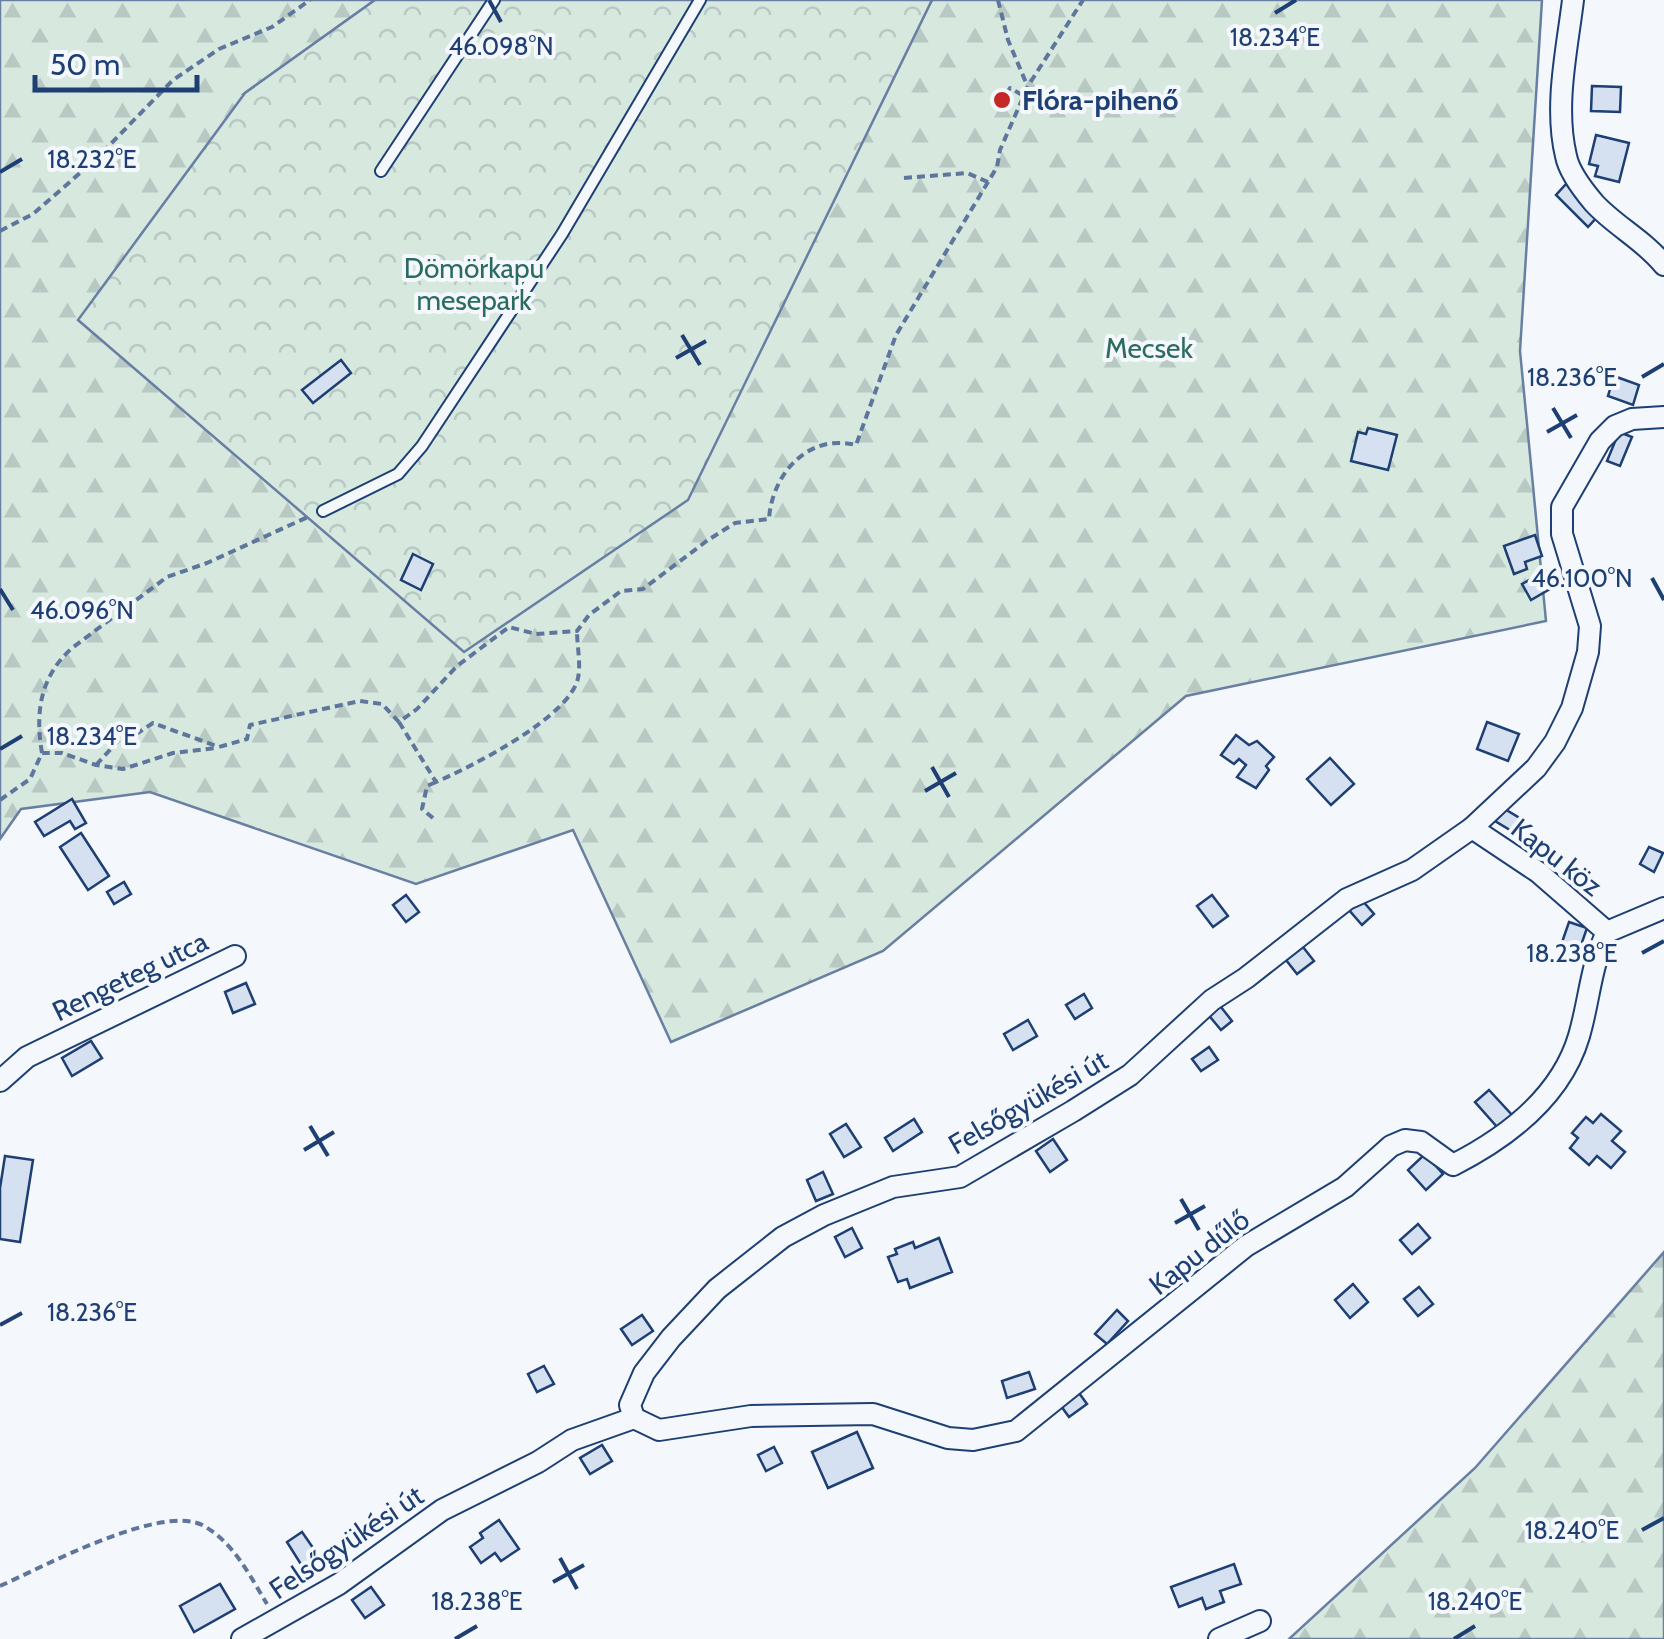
<svg xmlns="http://www.w3.org/2000/svg" width="1664" height="1639" font-family="Cabin,sans-serif">
<defs>
<pattern id="forest-firs" width="22" height="20" patternUnits="userSpaceOnUse" patternTransform="scale(2.5)"><rect width="22" height="20" fill="#d7e8df"/><path d="M5 1l3.5 6h-7zM16 11l3.5 6h-7z" fill="#b8c8c3"/></pattern>
<pattern id="park-crowns" width="20" height="18" patternUnits="userSpaceOnUse" patternTransform="scale(2.5)"><rect width="20" height="18" fill="#d7e8df"/><path d="M2 6a3 3 0 1 1 6 0M12 15a3 3 0 1 1 6 0" fill="none" stroke="#b8c8c3"/></pattern>
</defs>
<rect width="100%" height="100%" fill="#f4f7fb"/>
<g fill="url(#forest-firs)" stroke="#687fa3" stroke-width="2.5">
<polygon points="0,0 375,0 245,93 911,37 932,0 1542,0 1520,351 1546,621 1186,696 883,951 671,1042 573,830 416,884 150,792 21,809 0,839"/>
<polygon points="1664,1252 1664,1639 1289,1639 1475,1468"/>
</g>
<polygon fill="url(#park-crowns)" stroke="#687fa3" stroke-width="2.5" points="375,0 932,0 688,500 464,652 78,320 245,93"/>
<g fill="#d5e0f0" stroke="#1d3f73" stroke-width="2.5">
<polygon points="1592,86 1621,87 1620,112 1591,111"/>
<polygon points="1596,135 1629,143 1619,182 1595,176 1598,166 1589,164"/>
<polygon points="1566,184 1598,216 1588,227 1556,195"/>
<polygon points="341,360 351,373 313,403 302,390"/>
<polygon points="1614,376 1639,385 1633,405 1608,396"/>
<polygon points="1368,428 1397,435 1388,470 1351,461 1358,432 1366,434"/>
<polygon points="1619,432 1632,437 1620,466 1607,461"/>
<polygon points="1535,535 1542,556 1525,562 1527,569 1514,574 1504,546"/>
<polygon points="413,554 433,564 421,590 401,580"/>
<polygon points="1546,571 1555,586 1531,600 1522,584"/>
<polygon points="1487,722 1519,734 1508,761 1477,749"/>
<polygon points="1236,735 1249,745 1257,741 1274,757 1266,766 1269,770 1256,788 1237,777 1246,765 1239,759 1234,764 1221,755"/>
<polygon points="1330,758 1354,784 1331,805 1307,779"/>
<polygon points="72,799 86,823 75,829 70,821 44,836 35,822"/>
<polygon points="1503,808 1528,823 1520,836 1495,821"/>
<polygon points="81,833 109,876 88,890 60,847"/>
<polygon points="1649,847 1663,853 1654,872 1640,864"/>
<polygon points="124,882 131,894 114,904 107,892"/>
<polygon points="406,895 419,912 406,922 393,905"/>
<polygon points="1212,895 1228,916 1213,927 1197,906"/>
<polygon points="1361,899 1374,914 1362,925 1349,910"/>
<polygon points="1569,922 1587,928 1577,957 1559,951"/>
<polygon points="1303,947 1314,961 1297,974 1286,960"/>
<polygon points="246,983 255,1004 233,1013 225,992"/>
<polygon points="1084,994 1092,1008 1075,1019 1066,1005"/>
<polygon points="1217,1002 1232,1021 1221,1030 1206,1012"/>
<polygon points="1028,1020 1037,1036 1013,1050 1004,1034"/>
<polygon points="91,1041 102,1058 72,1076 62,1058"/>
<polygon points="1209,1047 1218,1060 1201,1071 1192,1059"/>
<polygon points="1489,1090 1512,1115 1498,1128 1475,1102"/>
<polygon points="1601,1114 1621,1131 1612,1141 1625,1152 1611,1168 1597,1156 1589,1165 1570,1148 1578,1138 1572,1133 1586,1117 1593,1123"/>
<polygon points="914,1119 922,1132 893,1151 885,1138"/>
<polygon points="846,1124 861,1147 844,1157 830,1134"/>
<polygon points="1053,1139 1067,1160 1050,1172 1036,1151"/>
<polygon points="1425,1154 1443,1174 1426,1190 1408,1170"/>
<polygon points="5,1156 33,1160 20,1242 0,1239 0,1188"/>
<polygon points="823,1172 833,1194 816,1201 807,1180"/>
<polygon points="1418,1224 1430,1238 1412,1254 1400,1240"/>
<polygon points="852,1228 862,1248 845,1257 835,1237"/>
<polygon points="939,1238 952,1272 910,1288 907,1279 898,1282 888,1257 897,1254 895,1249 913,1242 915,1248"/>
<polygon points="1353,1284 1368,1302 1350,1318 1335,1300"/>
<polygon points="1419,1287 1433,1304 1418,1316 1404,1299"/>
<polygon points="1117,1310 1128,1321 1107,1344 1095,1334"/>
<polygon points="642,1315 653,1331 632,1345 621,1329"/>
<polygon points="544,1366 554,1384 537,1392 528,1374"/>
<polygon points="1029,1372 1035,1389 1007,1398 1002,1381"/>
<polygon points="1079,1393 1087,1404 1069,1417 1061,1406"/>
<polygon points="857,1432 873,1468 828,1488 812,1452"/>
<polygon points="602,1445 612,1461 590,1474 580,1458"/>
<polygon points="774,1447 782,1463 766,1471 758,1455"/>
<polygon points="499,1520 519,1549 501,1561 495,1553 481,1563 470,1547 483,1538 480,1533"/>
<polygon points="302,1532 318,1555 302,1566 287,1542"/>
<polygon points="1234,1564 1241,1584 1220,1591 1224,1602 1206,1609 1202,1598 1179,1607 1171,1587"/>
<polygon points="220,1584 235,1609 194,1632 180,1606"/>
<polygon points="371,1587 384,1605 365,1618 352,1600"/>
</g>
<g fill="none" stroke-linecap="round" stroke-linejoin="round">
<defs>
<g id="service">
<polyline points="381,171 494,0"/>
<polyline points="323,511 398,474 422,446 562,234 700,0"/>
</g>
<g id="minor">
<path d="M1573,0C1567,50 1554,106 1566,156C1569,172 1583,190 1594,203C1615,226 1644,240 1664,265"/>
<polyline points="1472,828 1538,872 1607,932"/>
<polyline points="0,1081 27,1057 235,956"/>
<path d="M634,1418L659,1430L751,1416L873,1414L948,1438L973,1440L1016,1431L1246,1246L1345,1187L1391,1146L1405,1140L1421,1142L1453,1165C1508,1137 1561,1097 1579,1036C1590,998 1590,968 1607,932L1664,908"/>
<polyline points="242,1639 339,1584 442,1510 538,1462 572,1440 634,1418 630,1405 644,1373 671,1338 717,1289 783,1237 824,1215 893,1187 960,1177 1073,1111 1130,1075 1212,1000 1246,978 1347,899 1412,870 1472,828 1536,768 1555,742 1572,708 1588,652 1590,626 1562,534 1562,507 1600,441 1615,426 1632,419 1664,417"/>
<polyline points="1219,1639 1260,1621"/>
</g>
</defs>
<use href="#service" stroke="#1d3f73" stroke-width="14"/>
<use href="#minor" stroke="#1d3f73" stroke-width="24"/>
<g stroke="#5e769c" stroke-width="4" stroke-dasharray="8 5" stroke-linecap="butt">
<polyline points="998,0 1008,40 1027,85"/>
<polyline points="1006,94 1010,88 1024,96"/>
<polyline points="904,178 967,173 988,182"/>
<polyline points="0,231 33,214 95,160 173,80 219,49 272,27 310,0"/>
<path d="M399,722L436,782C471,767 570,717 578,678C581,664 577,645 577,631"/>
<path d="M42,753C35,712 40,677 72,648L167,577L207,563L310,516"/>
<path d="M96,765L120,739L135,735L153,723L219,747L247,739L250,725L360,701L382,704L399,722L417,709L457,666L509,627L536,634L577,631L589,615L621,591L643,589L708,540L735,523L769,519C772,474 808,433 856,445L896,335L997,167L1000,150L1028,86L1083,0"/>
<polyline points="0,800 30,779 42,753 62,753 96,765 123,769 173,753 216,748"/>
<polyline points="433,818 422,809 427,786 436,782"/>
<path d="M0,1586C43,1567 163,1502 204,1526C234,1543 250,1576 267,1604"/>
</g>
<use href="#service" stroke="#f4f7fb" stroke-width="10"/>
<use href="#minor" stroke="#f4f7fb" stroke-width="20"/>
</g>
<path fill="none" stroke="#1d3f73" stroke-width="4" d="M489,0L501,22M1275,13L1296,0M0,172L22,159M682,335L700,365M676,358L706,341M1642,377L1664,364M1553,408L1571,438M1547,432L1577,415M1652,578L1664,600M0,589L13,610M0,749L22,736M932,767L949,797M925,791L956,773M1642,953L1664,941M310,1126L328,1156M304,1150L334,1132M1181,1199L1199,1230M1175,1223L1205,1206M0,1325L22,1313M1642,1530L1664,1518M560,1558L577,1589M553,1582L584,1565M455,1639L477,1626M1454,1639L1475,1626"/>
<circle fill="#c62828" stroke="#f4f7fb" stroke-width="4" cx="1002" cy="100" r="10"/>
<g text-anchor="middle" dominant-baseline="central" stroke-width="8" stroke-linejoin="round" paint-order="stroke">
<g font-size="28" font-weight="bold" fill="#1d3f73" stroke="#f4f7fb" text-anchor="start">
<text x="1022" y="100">Flóra-pihenő</text>
</g>
<g font-size="28" fill="#2c6c60" stroke="#f4f7fb">
<text x="474" y="268">Dömörkapu<tspan x="474" dy="32">mesepark</tspan></text>
<text x="1149" y="348">Mecsek</text>
</g>
<g font-size="28" fill="#1d3f73" stroke="#f4f7fb">
<text transform="translate(1557 857) rotate(38)">Kapu köz</text>
<text transform="translate(130 976) rotate(-26)">Rengeteg utca</text>
<text transform="translate(1028 1102) rotate(-30)">Felsőgyükési út</text>
<text transform="translate(1199 1252) rotate(-38)">Kapu dűlő</text>
<text transform="translate(346 1542) rotate(-34)">Felsőgyükési út</text>
</g>
</g>
<g font-size="25" text-anchor="middle" fill="#1d3f73" stroke="#f4f7fb" stroke-width="8" stroke-linejoin="round" paint-order="stroke">
<text x="1275" y="46">18.234°E</text>
<text x="501" y="55">46.098°N</text>
<text x="92" y="168">18.232°E</text>
<text x="1572" y="386">18.236°E</text>
<text x="1582" y="587">46.100°N</text>
<text x="82" y="619">46.096°N</text>
<text x="92" y="745">18.234°E</text>
<text x="1572" y="962">18.238°E</text>
<text x="92" y="1321">18.236°E</text>
<text x="1572" y="1539">18.240°E</text>
<text x="477" y="1610">18.238°E</text>
<text x="1475" y="1610">18.240°E</text>
</g>
<path d="M35 75v15h162v-15" fill="none" stroke="#1d3f73" stroke-width="5"/>
<text x="50" y="75" font-size="30" fill="#1d3f73" stroke="#f4f7fb" stroke-width="8" paint-order="stroke">50 m</text>
</svg>
